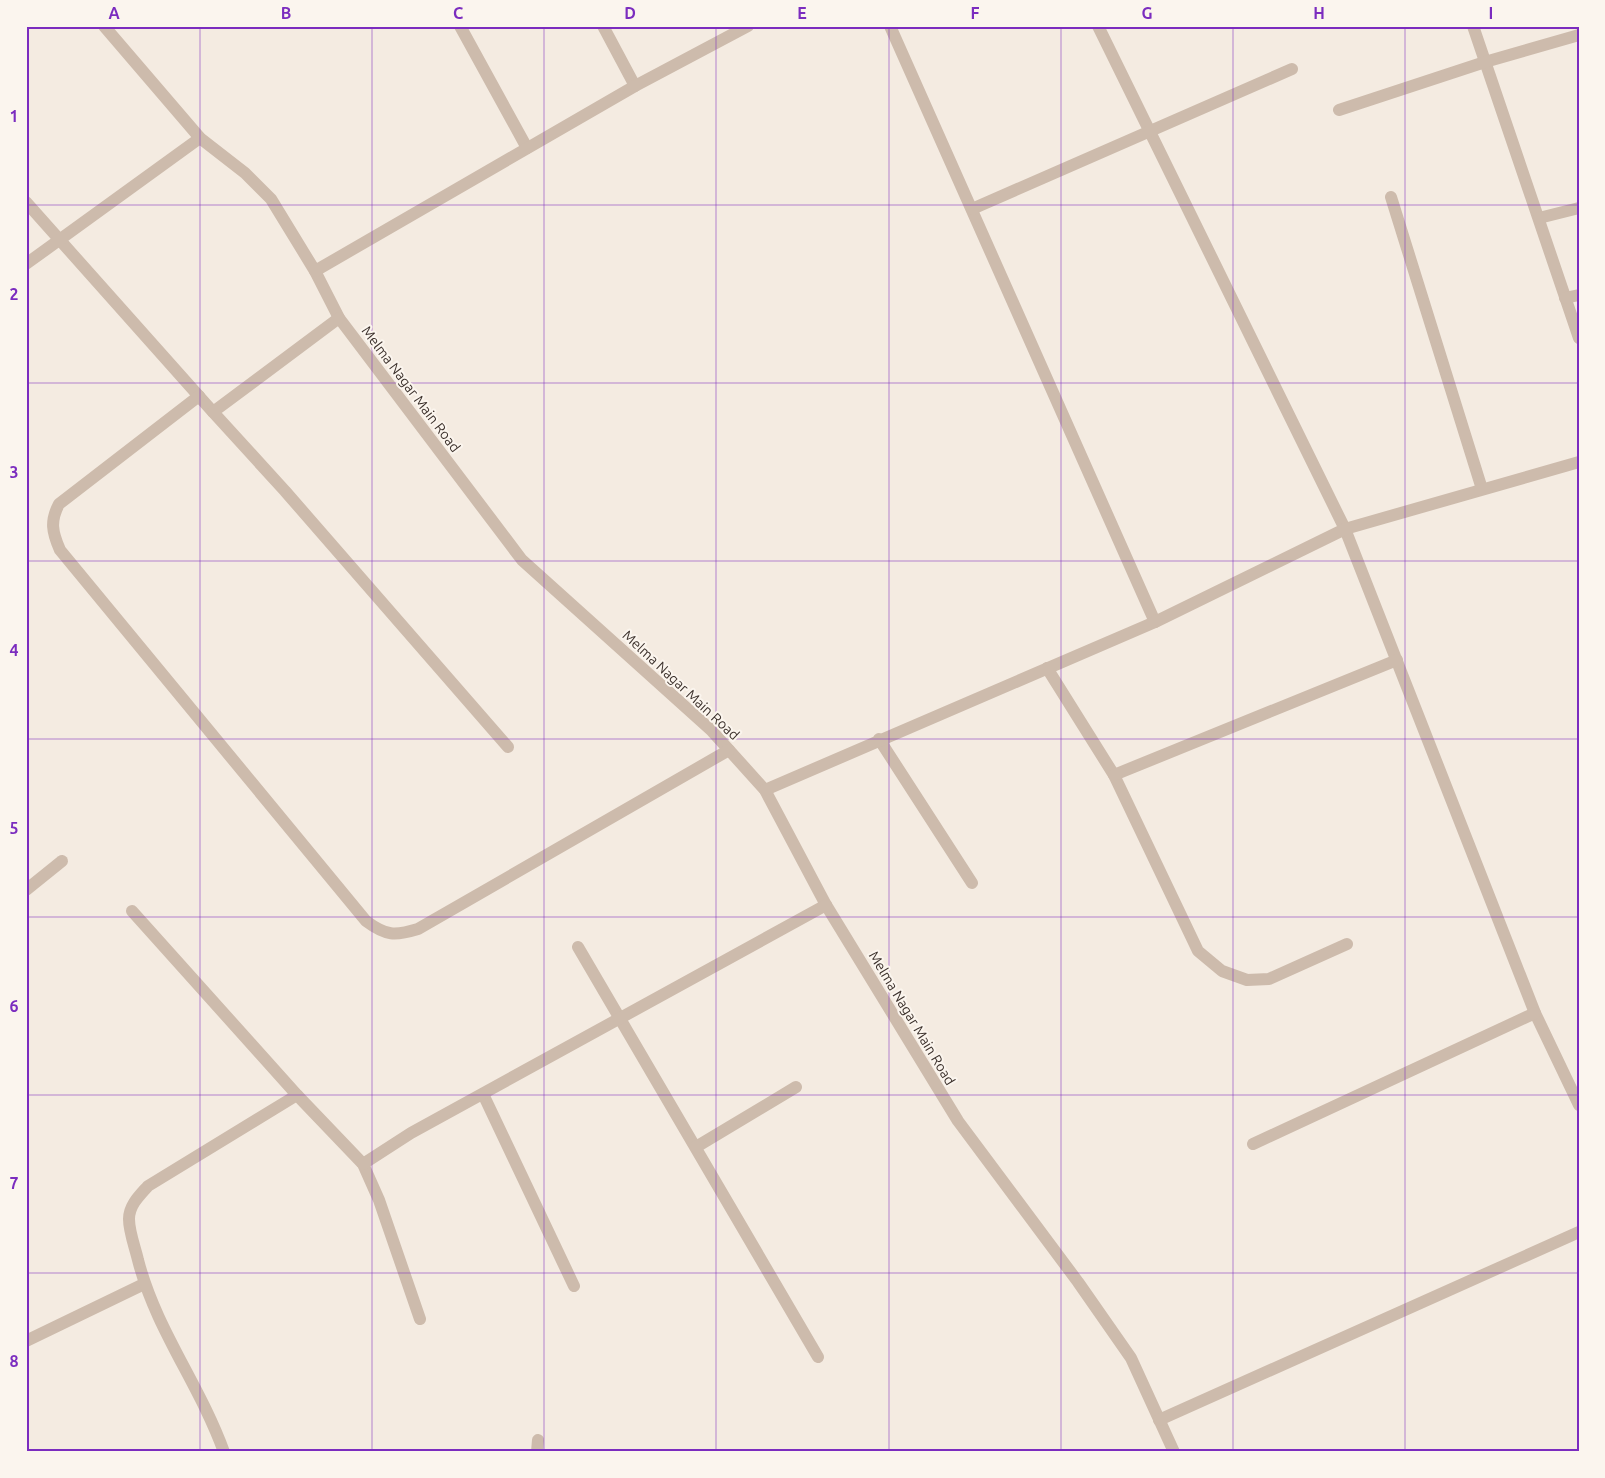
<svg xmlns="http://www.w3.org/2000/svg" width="1605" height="1478" font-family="Ubuntu,sans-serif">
<rect width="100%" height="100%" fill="#f4ebe1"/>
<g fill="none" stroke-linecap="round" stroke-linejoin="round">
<g stroke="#cdbbac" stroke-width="12">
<polyline points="104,26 200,138 245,173 271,199 315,271 339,318 522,560 711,730 765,790 826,905 958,1121 1078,1282 1131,1358 1174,1452"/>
<polyline points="460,26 527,148"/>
<polyline points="603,26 635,86"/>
<polyline points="890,26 1155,622"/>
<polyline points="1098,26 1345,529 1535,1013 1579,1105"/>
<polyline points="1473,26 1579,338"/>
<polyline points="1339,110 1485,62 1579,35"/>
<polyline points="1391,197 1482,489"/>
<polyline points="26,202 213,412"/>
<polyline points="972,209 1292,69"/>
<polyline points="1539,218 1579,208"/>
<polyline points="26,264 200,138"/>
<polyline points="315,271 635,86 748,26"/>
<polyline points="1565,298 1579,295"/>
<polyline points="339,318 213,412 285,491 508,747"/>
<path d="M199,396L59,504C50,521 52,532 60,550L366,921C386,936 395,936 418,929L729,750"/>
<polyline points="1047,668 1114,775 1198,951 1222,971 1247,980 1269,979 1347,944"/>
<polyline points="879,739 972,883"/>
<polyline points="1114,775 1397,660"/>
<polyline points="765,790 1155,622 1345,529 1579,462"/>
<polyline points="26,890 62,861"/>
<polyline points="132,911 297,1095 363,1164 379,1200 420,1319"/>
<polyline points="578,947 818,1357"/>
<polyline points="483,1094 574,1286"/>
<polyline points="1253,1144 1535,1013"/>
<polyline points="696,1147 796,1087"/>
<polyline points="363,1164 411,1133 826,905"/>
<polyline points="26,1341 144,1284"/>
<polyline points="1159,1420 1579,1232"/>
<path d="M224,1452C200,1385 156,1330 138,1260C135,1247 129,1232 129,1219C129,1205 140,1195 148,1186L297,1095"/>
<polyline points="537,1452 538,1440"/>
</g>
</g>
<path fill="none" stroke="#7b2cbf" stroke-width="1" stroke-opacity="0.55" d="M200,26V1452M372,26V1452M544,26V1452M716,26V1452M889,26V1452M1061,26V1452M1233,26V1452M1405,26V1452M26,205H1579M26,383H1579M26,561H1579M26,739H1579M26,917H1579M26,1095H1579M26,1273H1579"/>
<g text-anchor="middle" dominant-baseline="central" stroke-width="4" stroke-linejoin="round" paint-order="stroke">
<g font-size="14" fill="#3b302b" stroke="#fbf5ee">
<text transform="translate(411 389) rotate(53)">Melma Nagar Main Road</text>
<text transform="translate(681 685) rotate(43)">Melma Nagar Main Road</text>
<text transform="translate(912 1018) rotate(59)">Melma Nagar Main Road</text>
</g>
</g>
<rect width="1605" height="1478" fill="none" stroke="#fbf5ee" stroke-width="55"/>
<rect x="28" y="28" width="1550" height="1422" fill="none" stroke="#7b2cbf" stroke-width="2"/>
<g font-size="16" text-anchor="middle" font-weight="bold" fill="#7b2cbf">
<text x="114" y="19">A</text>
<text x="286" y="19">B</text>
<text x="458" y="19">C</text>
<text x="630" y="19">D</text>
<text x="802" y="19">E</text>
<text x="975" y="19">F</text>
<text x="1147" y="19">G</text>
<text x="1319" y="19">H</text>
<text x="1491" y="19">I</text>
<text x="14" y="122">1</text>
<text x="14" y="300">2</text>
<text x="14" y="478">3</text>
<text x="14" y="656">4</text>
<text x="14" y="834">5</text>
<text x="14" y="1012">6</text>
<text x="14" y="1189">7</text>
<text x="14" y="1367">8</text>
</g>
</svg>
